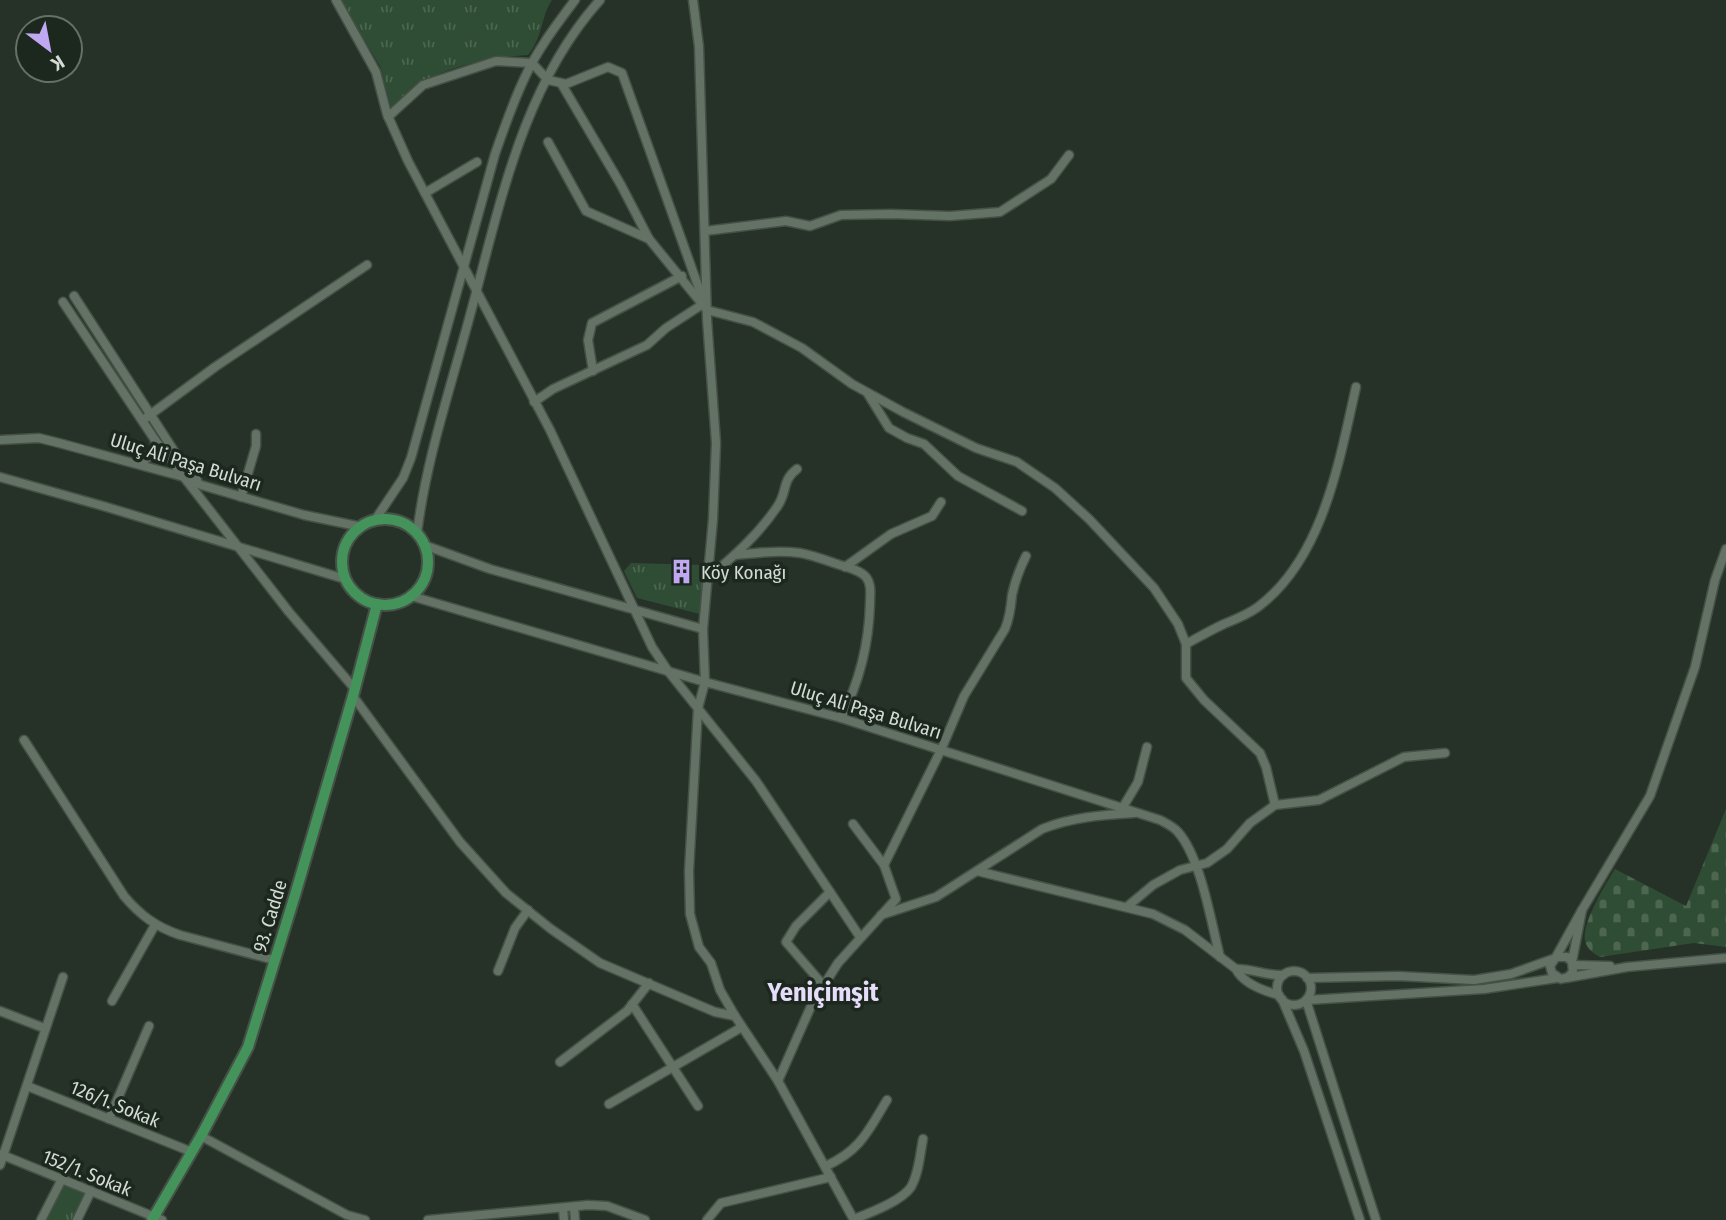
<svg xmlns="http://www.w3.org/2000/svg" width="1726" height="1220" font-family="'Fira Sans Condensed',sans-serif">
<defs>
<pattern id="grass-tufts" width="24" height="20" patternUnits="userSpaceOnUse" patternTransform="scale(1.75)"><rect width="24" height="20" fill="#2f4d34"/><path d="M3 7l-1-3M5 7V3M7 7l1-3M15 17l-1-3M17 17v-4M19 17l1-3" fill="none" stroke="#4c6650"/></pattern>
<pattern id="cemetery-stones" width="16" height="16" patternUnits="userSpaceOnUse" patternTransform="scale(1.75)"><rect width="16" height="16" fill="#2f4d34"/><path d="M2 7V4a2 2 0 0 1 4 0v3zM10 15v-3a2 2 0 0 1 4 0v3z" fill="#4c6650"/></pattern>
</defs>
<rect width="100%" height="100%" fill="#263227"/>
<g fill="url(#grass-tufts)">
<path d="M340,0H552C541,16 543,37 528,55C494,57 444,66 416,87C409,93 402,100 395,106L391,107L380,66Z"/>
<polygon points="631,563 704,565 700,614 637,598 624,571"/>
<polygon points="66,1181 88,1190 72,1220 46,1220"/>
</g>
<path fill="url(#cemetery-stones)" d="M1726,809V947L1694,943L1600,957C1593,953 1587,949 1585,941C1582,922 1605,885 1615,869L1686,906Z"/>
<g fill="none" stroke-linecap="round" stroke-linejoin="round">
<defs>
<g id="minor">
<polyline points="336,0 376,72 387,114 408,161 550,430 652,647 668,671 756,781 860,937"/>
<polyline points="693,0 699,47 707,319 716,443 713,519 703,629 705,682 698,708 689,871 690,914 699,947 711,963 720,990 735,1016 778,1081 854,1220"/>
<polyline points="561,83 621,185 649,239 707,310 753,322 802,348 852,384 903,412 976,448 1017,462 1055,488 1089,519 1154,588 1178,624 1186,644 1186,678 1204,700 1260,753 1266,767 1275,805"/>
<polyline points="388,117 423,85 496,61 532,63 548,80 566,84 608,67 622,73 702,297"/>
<polyline points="548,142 586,211 649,239"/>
<polyline points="425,193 477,162"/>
<polyline points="705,231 786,221 810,226 841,215 891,214 950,216 1000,212 1051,179 1069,155"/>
<polyline points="74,296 183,465 197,480"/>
<path d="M63,302L155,440C156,453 148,460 136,463"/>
<polyline points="593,371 588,340 592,323 682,276"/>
<polyline points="868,394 889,428 907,438 924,444 958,476 1022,511"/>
<polyline points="534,402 553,389 647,345 666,328 703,304"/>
<polyline points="143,420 215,367 367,265"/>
<polyline points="0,440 39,438 59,443 184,477 201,485 304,515 362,527"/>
<polyline points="155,440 289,612 354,688"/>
<polyline points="0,477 103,506 345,579"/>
<polyline points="241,497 256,446 256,434"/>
<path d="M375,520L403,478L411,458L495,154C504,128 513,102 525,77C537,50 557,24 575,0"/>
<path d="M417,534C425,467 446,402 464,337C497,222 517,92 600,0"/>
<polyline points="424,545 490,569 703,629"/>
<path d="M735,555C757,553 778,550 800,553C812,555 825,560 837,564C846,567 860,570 866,577C872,585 870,594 870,603C869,643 859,683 841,718"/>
<polyline points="845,567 891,534 932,516 941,502"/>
<path d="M707,579C733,557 758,535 777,507C788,492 781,481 797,469"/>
<path d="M411,596L705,682L841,718L1160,820C1166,823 1174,827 1178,832C1201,858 1211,922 1220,957"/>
<path d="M1186,644C1199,637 1211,630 1224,624C1236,619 1247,615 1258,607C1323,558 1339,462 1356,387"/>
<polyline points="353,696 460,842 506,893 551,929 600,963 715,1012 735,1016"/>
<path d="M24,740L124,896C140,915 156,927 180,935L274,960"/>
<polyline points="1123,807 1138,782 1147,747"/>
<polyline points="853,824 884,865"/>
<path d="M977,871L1153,914L1185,930L1236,969C1243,984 1264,991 1279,995"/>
<polyline points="1128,906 1153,885 1180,870 1207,863 1227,849 1250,823 1275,805 1319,800 1404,757 1445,753"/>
<polyline points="1582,910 1650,796 1695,667 1715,580 1726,549"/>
<path d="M881,915L936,897L1042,829C1072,817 1102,815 1134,813"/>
<polyline points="1556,957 1582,910 1572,962 1573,972 1568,977 1561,979 1552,973 1550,966 1556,957 1567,957 1572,962"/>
<polyline points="1573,965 1610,966"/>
<path d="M1236,969C1251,968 1266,976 1283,975"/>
<polyline points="498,971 515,928 528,910"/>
<circle cx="1294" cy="988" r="17"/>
<polyline points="1307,978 1398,976 1474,980 1511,974 1553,959"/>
<polyline points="1566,978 1627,967 1726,958"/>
<polyline points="824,986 786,942 796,926 830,892"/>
<polyline points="1282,999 1304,1051 1360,1220"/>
<polyline points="1306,1000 1376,1220"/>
<polyline points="1308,1000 1484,989 1557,978"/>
<polyline points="112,1001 155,925"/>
<polyline points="632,1004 698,1106"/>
<polyline points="0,1011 44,1028"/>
<polyline points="560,1062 627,1011 649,983"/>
<path d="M778,1081L812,1004L838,963L896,899L884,865L941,750L964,696L1005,629C1010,617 1011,607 1012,595C1015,581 1020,568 1026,556"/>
<polyline points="27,1086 192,1152"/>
<polyline points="609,1104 742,1027"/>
<polyline points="109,1119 149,1026"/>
<polyline points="201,1136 347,1215 365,1220"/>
<polyline points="0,1154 162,1220"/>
<polyline points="0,1165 63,977"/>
<path d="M826,1166C861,1150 868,1131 887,1100"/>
<polyline points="574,1207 575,1220"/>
<polyline points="563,1208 564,1220"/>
<path d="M854,1219C870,1213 902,1201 911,1187C919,1173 920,1154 923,1139"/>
<polyline points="41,1220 62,1179"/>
<polyline points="77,1220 91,1191"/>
<polyline points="428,1220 588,1205 607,1206 645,1220"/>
<polyline points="707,1220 721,1203 831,1177"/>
</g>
<g id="major">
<circle cx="385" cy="562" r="43"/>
<polyline points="152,1220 201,1136 248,1047 295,895 353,696 377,604"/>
</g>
</defs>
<use href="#minor" stroke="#455047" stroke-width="11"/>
<use href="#major" stroke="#455047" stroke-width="14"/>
<use href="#minor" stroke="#647266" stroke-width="8"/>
<use href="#major" stroke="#43935a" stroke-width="10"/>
</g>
<defs>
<symbol id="building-bare" viewBox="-9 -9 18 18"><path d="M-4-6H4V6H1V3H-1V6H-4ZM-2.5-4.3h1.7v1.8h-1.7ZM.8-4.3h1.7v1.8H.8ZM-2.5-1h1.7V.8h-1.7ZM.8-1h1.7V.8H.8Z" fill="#c1a8f3" stroke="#1c281e" stroke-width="2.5" paint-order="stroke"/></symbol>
</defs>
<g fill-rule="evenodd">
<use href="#building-bare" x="664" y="554" width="35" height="35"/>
</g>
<g text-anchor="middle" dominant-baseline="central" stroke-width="7" stroke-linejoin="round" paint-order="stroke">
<g font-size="19" fill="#d3dbd4" stroke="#1c281e">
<text transform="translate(186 462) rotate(17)">Uluç Ali Paşa Bulvarı</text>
<text transform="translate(866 710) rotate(17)">Uluç Ali Paşa Bulvarı</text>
<text transform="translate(270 916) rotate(-73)">93. Cadde</text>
<text transform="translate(115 1104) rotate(22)">126/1. Sokak</text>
<text transform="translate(87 1173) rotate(22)">152/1. Sokak</text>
</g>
<g font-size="19" fill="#d3dbd4" stroke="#1c281e" text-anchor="start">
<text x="701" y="572">Köy Konağı</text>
</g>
<g font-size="26" font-weight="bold" fill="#e6ddfa" stroke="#1c281e">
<text x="823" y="992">Yeniçimşit</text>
</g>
</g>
<g transform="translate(49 49) rotate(148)"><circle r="33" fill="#1c281e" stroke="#657067" stroke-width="2"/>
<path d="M0-5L12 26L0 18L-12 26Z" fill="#c1a8f3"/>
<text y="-10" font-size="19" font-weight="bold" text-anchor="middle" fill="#d3dbd4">K</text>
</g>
</svg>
